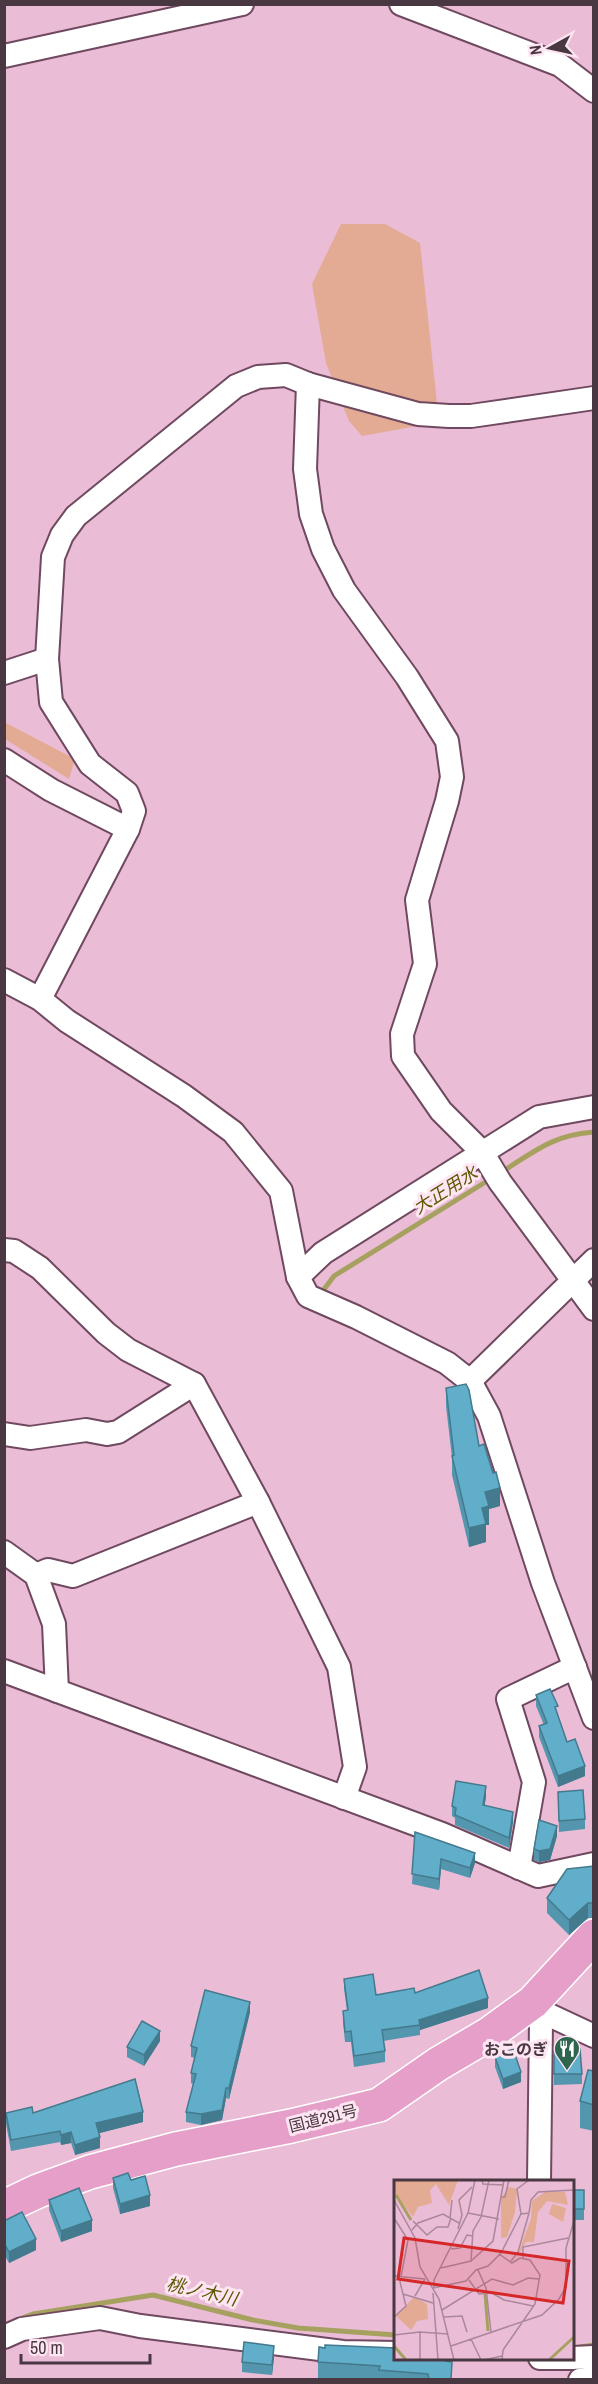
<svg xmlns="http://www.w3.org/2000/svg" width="598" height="2384" font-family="'Archivo Narrow','Noto Sans JP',sans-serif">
<rect width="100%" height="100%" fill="#eabcd6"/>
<g fill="#e3ab94">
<polygon points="341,224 385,224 420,243 439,422 362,436 349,421 326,363 312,284"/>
<polygon points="4,722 75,759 69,779 5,739"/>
</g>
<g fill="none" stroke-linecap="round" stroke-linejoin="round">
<g stroke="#a7a160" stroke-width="5">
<path d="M500,1173C534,1152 552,1135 594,1132"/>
<polyline points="322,1292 334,1276 492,1178"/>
<polyline points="17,2320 33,2314 153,2295 253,2320 298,2328 396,2335"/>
<polyline points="580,2347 594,2345"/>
</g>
<defs>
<g id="minor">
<polyline points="401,4 560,65 594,91"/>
<polyline points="4,56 242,4"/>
<polyline points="308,384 305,469 311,514 323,549 344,590 407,677 447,741 452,777 447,801 417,900 425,964 402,1034 403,1056 441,1111 482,1152 500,1182 594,1309"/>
<polyline points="4,673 47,659"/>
<polyline points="4,760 51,790 128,829"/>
<polyline points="4,980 40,999 67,1021 184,1096 233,1132 281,1191 298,1277 308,1296 356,1317 447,1363 470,1381 489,1416 543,1583 594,1718"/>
<polyline points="40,999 128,829 134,811 127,793 90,764 51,702 47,659 53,557 62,535 76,516 236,386 258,377 286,375 308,384 418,414 449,416 471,416 594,398"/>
<polyline points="4,1250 14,1251 40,1268 106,1333 128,1350 194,1384 258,1502 339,1667 355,1767 344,1798"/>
<polyline points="298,1277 323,1253 539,1117 594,1107"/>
<polyline points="470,1381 594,1260"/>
<polyline points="4,1434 30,1438 86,1430 107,1434 118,1432 194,1384"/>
<polyline points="4,1552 36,1575 54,1624 57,1691"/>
<polyline points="36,1575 48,1570 73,1576 258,1502"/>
<polyline points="4,1671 442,1834 538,1876 594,1864"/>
<polyline points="519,1868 534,1782 508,1699 575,1667"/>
<polyline points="533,2002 541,2022 539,2182"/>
<polyline points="533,2002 549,2015 594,2036"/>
<polyline points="4,2337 22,2329 100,2318 140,2326 343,2352 396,2353"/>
<polyline points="540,2358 570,2358"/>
<polyline points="572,2358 594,2357"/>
<polyline points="580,2380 594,2378"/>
</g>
<polyline id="highway" points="4,2207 38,2191 90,2172 176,2149 291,2126 379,2105 438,2064 489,2034 533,2002 594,1936"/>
</defs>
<use href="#minor" stroke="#6f495f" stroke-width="26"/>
<use href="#highway" stroke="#fff" stroke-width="36"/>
<use href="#minor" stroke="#fff" stroke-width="22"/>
<use href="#highway" stroke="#e59fc8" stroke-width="33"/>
</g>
<g fill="#5396ae">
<polygon points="446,1388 479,1446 500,1506 489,1509 489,1525 486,1525 486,1542 469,1547 452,1475 452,1458 446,1406"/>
<polygon points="536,1695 558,1716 567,1742 585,1776 558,1787 539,1737 539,1726 544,1725 536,1706"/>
<polygon points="558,1792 585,1819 585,1829 559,1832"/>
<polygon points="486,1797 484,1806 513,1822 509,1848 455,1825 455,1818 452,1816 452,1806"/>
<polygon points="415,1832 475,1863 470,1878 441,1869 439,1890 412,1884"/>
<polygon points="557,1836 550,1860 539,1862 534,1860 534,1849"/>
<polygon points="594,1866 594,1918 588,1918 569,1935 547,1913 547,1898"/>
<polygon points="344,1979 376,1995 415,1993 488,2008 420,2030 420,2035 383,2041 385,2051 385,2062 354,2067 351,2042 345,2042 343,2022 343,2011 347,2010 344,1989"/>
<polygon points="250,2012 229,2099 226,2098 222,2120 201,2125 186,2122 186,2112 193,2084 191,2083 191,2073 195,2058 191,2057 191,2046"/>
<polygon points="160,2041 144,2066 127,2057 127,2047"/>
<polygon points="554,2050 582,2074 582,2084 554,2085"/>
<polygon points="495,2057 521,2082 503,2089 495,2067"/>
<polygon points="594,2071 594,2131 580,2128 580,2101"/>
<polygon points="6,2113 33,2113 143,2122 99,2133 100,2148 75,2155 71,2143 61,2145 60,2142 11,2151 6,2124"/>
<polygon points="113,2178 131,2180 150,2206 120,2214 113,2188"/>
<rect x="573" y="2190" width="11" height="30"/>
<polygon points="49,2200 92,2231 61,2242 49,2210"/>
<polygon points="4,2221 36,2250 9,2263 4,2254"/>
<polygon points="325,2348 447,2358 452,2379 318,2379 318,2362"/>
<polygon points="274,2357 272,2375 242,2372 242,2362"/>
</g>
<g fill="#447a8d">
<polygon points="500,1488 500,1506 489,1509 489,1525 486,1525 486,1542 469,1547 469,1528 482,1508 485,1492"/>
<polygon points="585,1766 585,1776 558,1787 558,1776"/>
<polygon points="486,1786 486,1797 483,1816 483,1805"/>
<polygon points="513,1812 513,1822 509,1848 509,1838"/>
<polygon points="557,1826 557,1836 550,1860 539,1862 539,1851"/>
<polygon points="475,1853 475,1863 470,1878 470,1868"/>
<polygon points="441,1859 441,1869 439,1890 439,1879"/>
<polygon points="588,1903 588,1918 569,1935 569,1920"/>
<polygon points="488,1998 488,2008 420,2030 419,2020"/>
<polygon points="250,2002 250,2012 229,2099 229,2088"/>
<polygon points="160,2031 160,2041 144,2066 144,2055"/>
<polygon points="521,2072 521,2082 503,2089 503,2079"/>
<polygon points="226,2088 226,2098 222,2120 201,2125 201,2114"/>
<polygon points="143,2112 143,2122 96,2134 96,2123"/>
<polygon points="71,2132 71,2143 61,2145 61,2135"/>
<polygon points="100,2137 100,2148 75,2155 75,2145"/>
<polygon points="150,2195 150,2206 120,2214 120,2204"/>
<polygon points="92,2220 92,2231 61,2242 61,2231"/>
<polygon points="36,2239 36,2250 9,2263 9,2252"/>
<polygon points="274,2346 274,2357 272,2375 272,2365"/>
</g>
<g fill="#61aeca" stroke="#447a8d" stroke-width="1.5">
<polygon points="466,1384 469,1390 479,1446 484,1444 493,1473 496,1472 500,1488 485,1492 489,1506 482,1508 486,1524 469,1528 452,1456 454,1455 446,1388"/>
<polygon points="550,1689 558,1706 555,1707 567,1742 575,1739 585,1766 558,1776 539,1726 547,1723 536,1695"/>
<polygon points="456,1781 486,1786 483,1805 513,1812 509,1838 455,1815 456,1808 452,1806"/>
<polygon points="583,1790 585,1819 559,1821 558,1792"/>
<polygon points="539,1820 557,1826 550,1849 539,1851 534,1849"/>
<polygon points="415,1832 475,1853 470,1868 441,1859 439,1879 412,1874"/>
<polygon points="594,1866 594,1903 588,1903 569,1920 547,1898 567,1869"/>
<polygon points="479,1970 488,1998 419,2020 420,2025 382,2030 385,2051 354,2056 351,2031 345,2032 343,2011 348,2010 344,1979 373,1974 376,1995 414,1988 415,1993"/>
<polygon points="205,1990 250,2002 229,2088 226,2088 222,2110 201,2114 186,2112 196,2074 191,2073 197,2048 191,2046"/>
<polygon points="142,2021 160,2031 144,2055 127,2047"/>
<polygon points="513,2049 521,2072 503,2079 495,2057"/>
<polygon points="580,2049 582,2074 554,2074 554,2050"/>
<polygon points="588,2070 594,2071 594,2105 580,2101"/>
<polygon points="135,2079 143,2112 96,2123 100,2137 75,2145 71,2132 61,2135 60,2131 11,2140 6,2113 32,2107 33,2113"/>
<polygon points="128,2173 131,2180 145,2176 150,2195 120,2204 113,2178"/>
<polygon points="79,2188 92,2220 61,2231 49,2200"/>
<rect x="573" y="2190" width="11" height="19"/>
<polygon points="22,2212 36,2239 9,2252 4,2243 4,2221"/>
<polygon points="244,2342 274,2346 272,2365 242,2362"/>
<polygon points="325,2345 396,2348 396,2358 446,2358 446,2361 452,2362 451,2379 429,2379 428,2374 379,2370 380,2366 318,2362 319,2347 325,2348"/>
</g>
<defs>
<symbol id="restaurant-pin" viewBox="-11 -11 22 30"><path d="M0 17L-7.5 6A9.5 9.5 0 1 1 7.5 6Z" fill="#2d654e" stroke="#fde5f2"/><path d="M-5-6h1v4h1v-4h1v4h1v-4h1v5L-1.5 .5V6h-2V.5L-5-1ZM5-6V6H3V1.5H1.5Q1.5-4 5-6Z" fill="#fff"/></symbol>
</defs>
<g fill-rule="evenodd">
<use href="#restaurant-pin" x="552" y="2034" width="30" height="40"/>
</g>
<g text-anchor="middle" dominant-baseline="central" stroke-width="6" stroke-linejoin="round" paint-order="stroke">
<g font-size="16" font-weight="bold" fill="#493741" stroke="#fde5f2" text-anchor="end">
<text x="548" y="2049">おこのぎ</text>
</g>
<g font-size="16" fill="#493741" stroke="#fde5f2">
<text transform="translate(323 2118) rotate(-14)">国道291号</text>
</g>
<g font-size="18" font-style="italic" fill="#5f5805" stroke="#fde5f2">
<text transform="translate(445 1190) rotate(-32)">大正用水</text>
<text transform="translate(202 2291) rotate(13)">桃ノ木川</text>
</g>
</g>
<g transform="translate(394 2180)">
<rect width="180" height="180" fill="#eabcd6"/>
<path d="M0,0H64L55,25L42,4L36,10L38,23L24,27L19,37L0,12ZM115,7L123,9L121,32L113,57L107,58V18ZM151,12H171L174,25L153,21L144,32L140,62H132L122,79L137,39L138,21ZM158,24L172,28L169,42L155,34ZM20,117L33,124L34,139L23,141L17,150L2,136Z" fill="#e3ab94"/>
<path fill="none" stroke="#a7a160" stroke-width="3" d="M2,15L17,40M91,114L94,151M0,166L12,180M155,180L180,157"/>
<path fill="none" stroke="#aa879a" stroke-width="1.5" d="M88,0L89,4L109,5M107,17H111L115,0M0,20L21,58L26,87L45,119L60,180M74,33L105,39M127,34L135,33L137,20L144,12L180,10M127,34L123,9L135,0M0,38L14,60L6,102L12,126L0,137M56,38L58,20M19,41L33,55L43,47H54L57,38M64,49L68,35L65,20L78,7M18,50L24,43L49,34L65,43M57,69L66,68L73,55L79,56M105,74L118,83L126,78L136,80L146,95L141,124L109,170L108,180M129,78V67L174,58M77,81L79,51L87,37L95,0M117,81L124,72L135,33M47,88L77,81L99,61L110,0M84,90L92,108L97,152M0,96L31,99M75,100L85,114L98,113L110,120L139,126M40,107V100L74,33L81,0M39,108L72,101L82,90L94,86L107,73L127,34M39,113L44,180M9,114L39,123M21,116L31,99M48,130L98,99L119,105L134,98L145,99M50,137L68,136L73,152M0,155L26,152M77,159L87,180M57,166L148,135L165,119L172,107V68L180,41M26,180V152L54,154M90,180L108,176"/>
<path fill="#d62828" fill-opacity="0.15" stroke="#d62828" stroke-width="3" d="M10,58L175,81L169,123L4,99Z"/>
<rect width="180" height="180" fill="none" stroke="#493741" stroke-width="3"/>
</g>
<rect width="598" height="2384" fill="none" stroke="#493741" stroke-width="12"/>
<g transform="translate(550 48) rotate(262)" stroke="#fde5f2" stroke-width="4.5" paint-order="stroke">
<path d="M0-4.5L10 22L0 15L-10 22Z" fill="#493741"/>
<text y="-9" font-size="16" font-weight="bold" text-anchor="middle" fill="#493741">N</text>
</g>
<path d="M21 2354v9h129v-9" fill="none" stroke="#493741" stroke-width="3"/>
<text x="30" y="2354" font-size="18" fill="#493741" stroke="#fde5f2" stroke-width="4.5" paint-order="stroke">50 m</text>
</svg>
